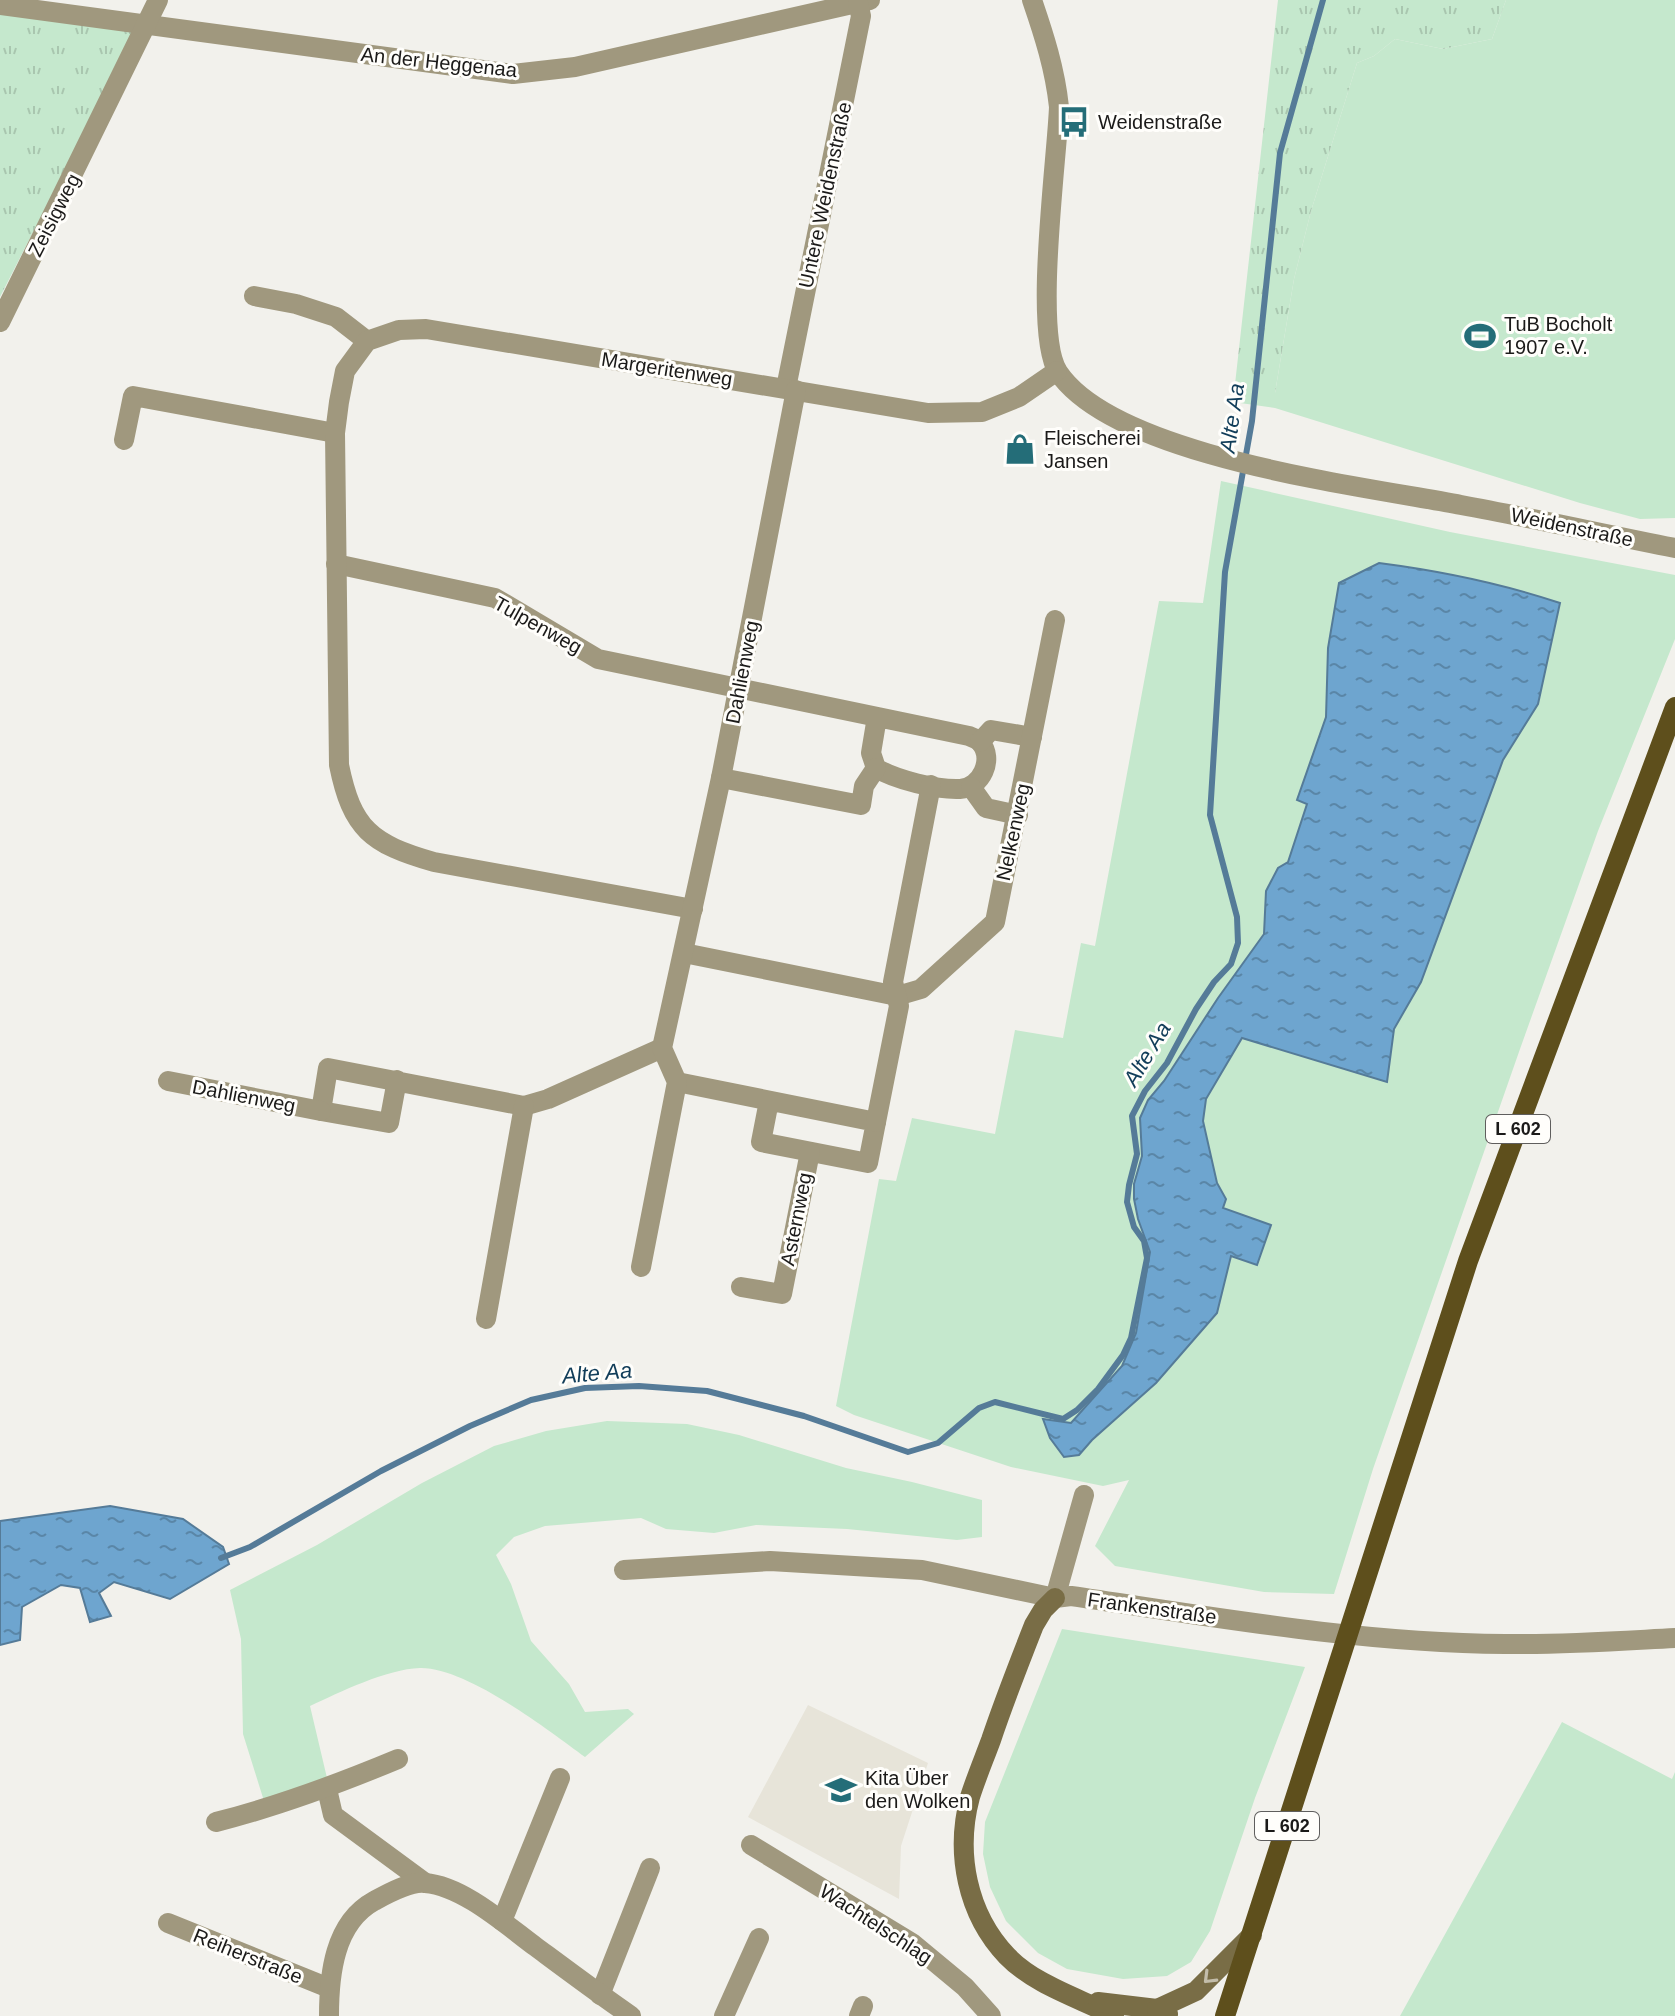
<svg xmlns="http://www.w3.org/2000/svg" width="1675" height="2016" font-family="Helvetica,sans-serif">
<defs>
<pattern id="park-tufts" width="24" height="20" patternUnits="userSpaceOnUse" patternTransform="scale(2)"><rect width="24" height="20" fill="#c5e8cd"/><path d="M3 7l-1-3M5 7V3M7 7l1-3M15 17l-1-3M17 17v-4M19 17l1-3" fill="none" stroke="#a9c6af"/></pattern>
<pattern id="water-ripples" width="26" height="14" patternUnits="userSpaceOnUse" patternTransform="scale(2)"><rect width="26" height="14" fill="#6ea5cf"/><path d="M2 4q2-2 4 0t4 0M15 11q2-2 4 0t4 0" fill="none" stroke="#5a86a7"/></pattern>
</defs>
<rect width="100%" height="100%" fill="#f2f1ec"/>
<polygon fill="#e7e4d9" points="808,1705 928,1763 901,1846 899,1899 748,1817"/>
<g fill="#c5e8cd">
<polygon points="1506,0 1675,0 1675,518 1640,519 1580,503 1275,408 1275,393 1294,279 1311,211 1357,63 1374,56 1395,39 1443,49 1492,39"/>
<polygon points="1221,481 1450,532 1675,575 1675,639 1598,831 1520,1049 1373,1469 1334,1594 1264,1592 1115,1566 1095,1546 1129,1480 1103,1486 1011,1467 854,1415 836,1406 879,1179 896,1181 912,1118 995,1134 1015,1030 1063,1038 1081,943 1095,946 1159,601 1203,603"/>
<path d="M607,1421L687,1424L739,1435L846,1468L912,1482L982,1500V1537L957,1540L847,1529L756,1525L714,1533L666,1529L641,1518L545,1526L514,1537L496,1555L511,1584L531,1641L569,1684L585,1712L628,1709L634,1714L585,1757C547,1729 466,1667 420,1668C387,1669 340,1692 310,1706L327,1778L264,1801L243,1734L241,1639L230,1590L317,1545L422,1483L494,1446L546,1431Z"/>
<polygon points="1062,1629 1305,1667 1255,1798 1210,1931 1191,1962 1167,1976 1123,1979 1067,1969 1038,1953 1006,1921 990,1887 983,1854 985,1822"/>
<polygon points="1562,1722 1672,1779 1675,1772 1675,2016 1400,2016"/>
</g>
<g fill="url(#park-tufts)">
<polygon points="1278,0 1506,0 1492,39 1443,49 1395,39 1374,56 1357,63 1311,211 1294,279 1275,393 1275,408 1233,402"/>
<polygon points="0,14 135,32 0,297"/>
</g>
<g fill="url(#water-ripples)" stroke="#557b98" stroke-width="2">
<path d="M1379,563C1441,571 1500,583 1560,603L1538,704L1503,760L1421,982L1394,1029L1387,1082L1242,1038L1206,1099L1203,1121L1217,1183L1226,1199L1223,1208L1271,1225L1257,1265L1231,1256L1217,1313L1156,1383L1092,1440L1079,1455L1064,1457L1050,1438L1043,1419L1071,1423L1122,1366L1136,1333L1150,1252L1138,1219L1134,1199V1184L1142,1156L1140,1118L1148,1100L1164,1081L1218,998L1264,934L1266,891L1278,868L1288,862L1307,804L1297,800L1326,717L1328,648L1339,583Z"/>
<polygon points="110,1506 183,1519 223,1547 229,1564 170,1599 114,1582 99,1593 111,1616 90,1622 80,1588 61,1585 22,1607 20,1640 0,1645 0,1521"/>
</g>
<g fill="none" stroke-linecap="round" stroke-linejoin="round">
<polyline stroke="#557b98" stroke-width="6" points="221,1558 250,1547 381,1471 470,1426 531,1400 585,1388 639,1386 707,1391 804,1416 908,1452 938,1443 979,1408 995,1402 1063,1419 1077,1410 1098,1389 1123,1355 1131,1338 1147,1258 1144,1241 1134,1227 1127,1202 1129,1185 1137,1154 1132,1116 1145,1091 1167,1063 1196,1009 1214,982 1231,964 1238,943 1237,917 1210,815 1225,572 1252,421 1280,153 1323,0"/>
<g stroke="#a0987e" stroke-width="20">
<path d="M1032,0C1044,35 1055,69 1059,107C1057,160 1033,333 1058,372C1115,457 1363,486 1461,505C1532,518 1604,534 1675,548"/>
<polyline points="0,5 513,74 575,67 870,0"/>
<polyline points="254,296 296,304 336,317 367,341"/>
<polyline points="0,322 158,0"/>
<polyline points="786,388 861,16 858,3"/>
<polyline points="124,440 133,396 335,433"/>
<path d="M336,564L495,598L598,659L969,736C973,738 977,739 980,742C995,759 981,788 960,789C937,790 896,780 876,768L871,753L877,717"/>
<polyline points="980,742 991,730 1032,737"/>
<polyline points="721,778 861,805 864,786 876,768"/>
<polyline points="971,787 986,808 1018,815"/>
<path d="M693,909L434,862C371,844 352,829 339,765L335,433L339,402L345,371L367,341L399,330L426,329L928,413L982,412L1019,397L1057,371"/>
<polyline points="684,953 897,996 921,989 995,922 1055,620"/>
<polyline points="397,1080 389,1123 321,1111 328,1068 524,1106 548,1099 662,1048"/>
<polyline points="168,1081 321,1111"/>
<polyline points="677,1082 876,1122 868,1163 761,1142 769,1101"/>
<polyline points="876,1122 899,1006 893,982 931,785"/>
<polyline points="641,1267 677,1082 662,1048 721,778 796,390"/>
<polyline points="741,1287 782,1294 810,1152"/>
<polyline points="486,1319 524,1106"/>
<polyline points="624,1570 770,1561 922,1570 1055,1598 1084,1495"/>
<polyline points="327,1789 333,1815 424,1882"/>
<path d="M216,1822C279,1806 338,1784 398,1759"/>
<polyline points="751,1845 912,1943 965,1987 991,2016"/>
<polyline points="502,1921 560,1778"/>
<polyline points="168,1923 329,1988"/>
<polyline points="600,1995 650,1868"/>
<path d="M329,2016C329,1975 334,1923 374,1901C387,1894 410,1881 425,1883C463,1886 506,1925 536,1947C567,1970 599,1994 631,2016"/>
<polyline points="724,2016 759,1938"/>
<polyline points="859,2016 863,2006"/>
</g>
<path stroke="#a0987e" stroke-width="20" d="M1055,1598L1071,1596C1214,1617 1360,1643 1505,1644C1562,1645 1618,1641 1675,1638"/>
<g stroke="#796d46" stroke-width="20">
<path d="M1055,1598L1043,1610L1034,1625C1019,1663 1004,1701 991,1740C984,1759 976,1778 970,1797C955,1853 967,1914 1007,1956C1035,1985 1079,1998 1114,2016"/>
<polyline points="1098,2002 1157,2009 1168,2014"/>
<polyline points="1157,2009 1196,1991 1252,1935"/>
</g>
<polyline stroke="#5e4f1c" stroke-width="20" points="1225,2016 1468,1261 1675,707"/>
</g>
<defs><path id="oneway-chevron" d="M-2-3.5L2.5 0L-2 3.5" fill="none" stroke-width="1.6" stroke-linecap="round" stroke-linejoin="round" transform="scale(2)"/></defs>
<use stroke="#c3bdaa" href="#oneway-chevron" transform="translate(1209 1978) rotate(135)"/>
<defs>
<symbol id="bus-bare" viewBox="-9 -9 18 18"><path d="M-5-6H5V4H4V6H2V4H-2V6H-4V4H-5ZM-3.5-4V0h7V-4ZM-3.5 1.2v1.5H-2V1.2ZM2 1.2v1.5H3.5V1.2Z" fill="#246d78" stroke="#fffefb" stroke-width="2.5" paint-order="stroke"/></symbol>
<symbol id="stadium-bare" viewBox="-9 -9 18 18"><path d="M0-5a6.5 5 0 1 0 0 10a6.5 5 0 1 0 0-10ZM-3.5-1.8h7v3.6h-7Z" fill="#246d78" stroke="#fffefb" stroke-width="2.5" paint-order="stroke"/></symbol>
<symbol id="shop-bare" viewBox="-9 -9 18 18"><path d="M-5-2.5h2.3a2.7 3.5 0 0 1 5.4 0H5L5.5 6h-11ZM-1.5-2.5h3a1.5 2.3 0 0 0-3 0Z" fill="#246d78" stroke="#fffefb" stroke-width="2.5" paint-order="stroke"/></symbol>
<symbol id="school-bare" viewBox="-9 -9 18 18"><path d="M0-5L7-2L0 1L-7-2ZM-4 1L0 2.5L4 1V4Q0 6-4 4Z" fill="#246d78" stroke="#fffefb" stroke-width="2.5" paint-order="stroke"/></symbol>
</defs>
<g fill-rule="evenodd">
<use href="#bus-bare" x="1052" y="100" width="44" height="44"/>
<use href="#stadium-bare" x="1458" y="314" width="44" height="44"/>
<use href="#shop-bare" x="998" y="427" width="44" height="44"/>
<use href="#school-bare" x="819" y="1768" width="44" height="44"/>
</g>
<g text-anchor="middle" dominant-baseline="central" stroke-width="6" stroke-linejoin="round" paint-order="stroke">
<g fill="#fffefb" stroke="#5f5e5d" stroke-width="2">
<rect x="1486" y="1115" width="64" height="28" rx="6"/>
<rect x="1255" y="1812" width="64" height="28" rx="6"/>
</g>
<g font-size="18" font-weight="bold" fill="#1b1a19">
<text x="1518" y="1129">L 602</text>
<text x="1287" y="1826">L 602</text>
</g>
<g font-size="20" fill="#1b1a19" stroke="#fffefb">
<text transform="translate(439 62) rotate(6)">An der Heggenaa</text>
<text transform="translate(825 195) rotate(-78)">Untere Weidenstraße</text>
<text transform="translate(54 215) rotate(-63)">Zeisigweg</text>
<text transform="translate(667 369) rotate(9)">Margeritenweg</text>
<text transform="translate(1572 527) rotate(12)">Weidenstraße</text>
<text transform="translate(538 625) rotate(29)">Tulpenweg</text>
<text transform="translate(742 672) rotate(-79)">Dahlienweg</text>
<text transform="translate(1013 832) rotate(-78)">Nelkenweg</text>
<text transform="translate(244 1096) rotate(11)">Dahlienweg</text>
<text transform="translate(796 1219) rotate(-79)">Asternweg</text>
<text transform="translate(1152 1608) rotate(8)">Frankenstraße</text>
<text transform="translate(876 1924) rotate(33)">Wachtelschlag</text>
<text transform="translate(248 1956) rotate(22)">Reiherstraße</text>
</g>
<g font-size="20" fill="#1b1a19" stroke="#fffefb" text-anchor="start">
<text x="1098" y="122">Weidenstraße</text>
<text x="1504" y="324">TuB Bocholt<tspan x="1504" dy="23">1907 e.V.</tspan></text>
<text x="1044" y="438">Fleischerei<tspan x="1044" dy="23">Jansen</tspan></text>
<text x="865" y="1778">Kita Über<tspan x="865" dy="23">den Wolken</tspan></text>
</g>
<g font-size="22" font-style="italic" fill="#113d59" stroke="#fffefb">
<text transform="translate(1232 418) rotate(-82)">Alte Aa</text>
<text transform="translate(1147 1054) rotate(-59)">Alte Aa</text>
<text transform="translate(597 1373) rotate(-5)">Alte Aa</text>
</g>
</g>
</svg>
